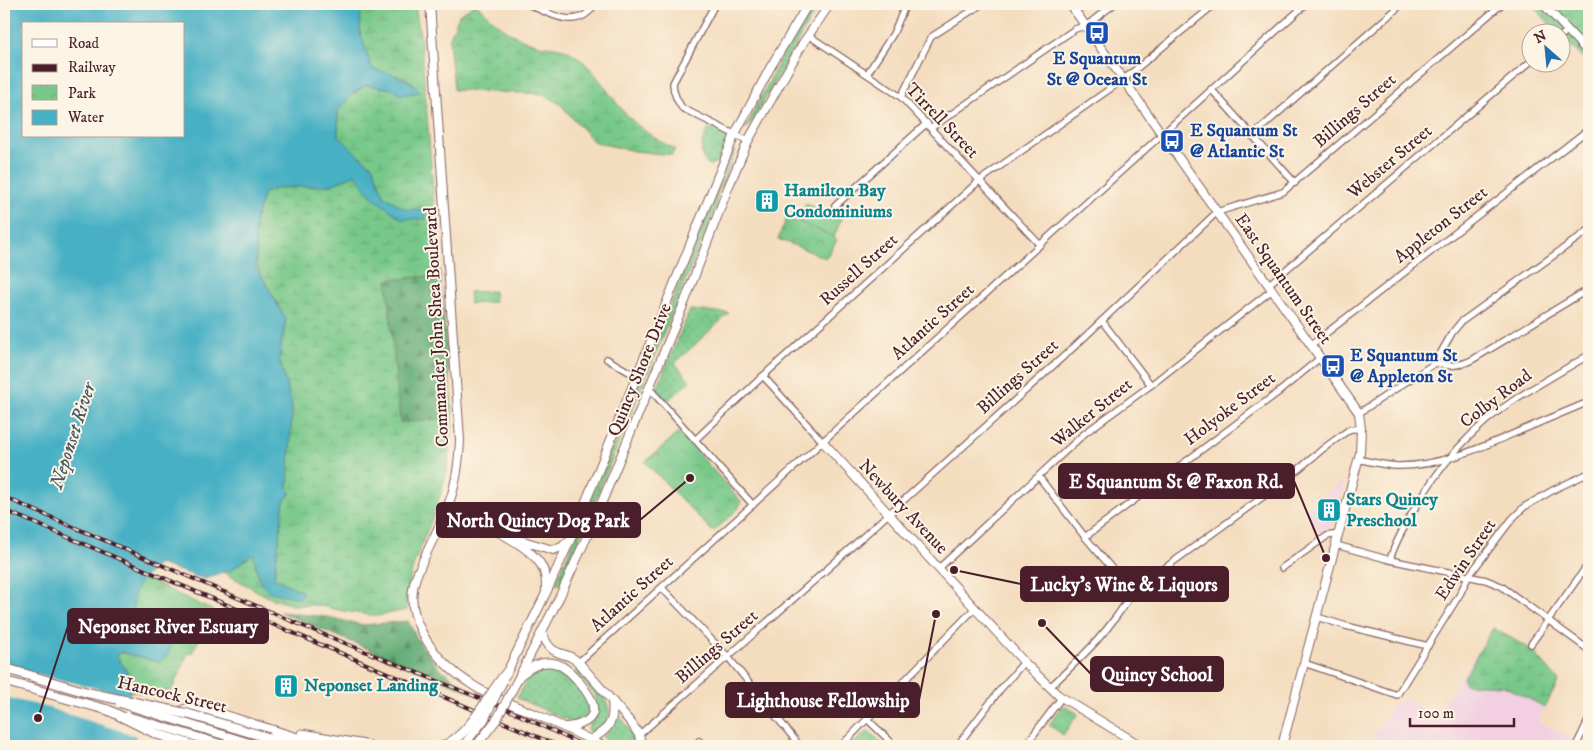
<svg xmlns="http://www.w3.org/2000/svg" width="1593" height="750" font-family="'IM FELL DW Pica',serif">
<defs>
<pattern id="grass-dots" width="8" height="8" patternUnits="userSpaceOnUse" patternTransform="scale(1.25)"><rect width="8" height="8" fill="#77c889"/><path d="M2 2h.1M6 6h.1" fill="none" stroke="#68ab76" stroke-width="1.8" stroke-linecap="round"/></pattern>
<pattern id="forest-firs" width="22" height="20" patternUnits="userSpaceOnUse" patternTransform="scale(1.25)"><rect width="22" height="20" fill="#61ac75"/><path d="M5 1l3.5 6h-7zM16 11l3.5 6h-7z" fill="#528b60"/></pattern>
<pattern id="wetland-marsh" width="20" height="14" patternUnits="userSpaceOnUse" patternTransform="scale(1.25)"><rect width="20" height="14" fill="#77c889"/><path d="M1 5h8M5 5V1M11 12h8M15 12V8" fill="none" stroke="#68ab76"/></pattern>
<pattern id="park-crowns" width="20" height="18" patternUnits="userSpaceOnUse" patternTransform="scale(1.25)"><rect width="20" height="18" fill="#77c889"/><path d="M2 6a3 3 0 1 1 6 0M12 15a3 3 0 1 1 6 0" fill="none" stroke="#68ab76"/></pattern>
</defs>
<rect width="100%" height="100%" fill="#fcf5e5"/>
<filter id="ink" filterUnits="userSpaceOnUse"><feTurbulence type="fractalNoise" baseFrequency=".02" numOctaves="2"/><feDisplacementMap in="SourceGraphic" scale="10" xChannelSelector="R" yChannelSelector="G"/><feConvolveMatrix kernelMatrix="1 2 1 2 8 2 1 2 1" color-interpolation-filters="sRGB"/></filter>
<filter id="wash" filterUnits="userSpaceOnUse"><feTurbulence type="fractalNoise" baseFrequency=".0096" numOctaves="4" result="noise"/><feDisplacementMap in="SourceGraphic" scale="20" xChannelSelector="R" yChannelSelector="G"/><feGaussianBlur stdDeviation="1.12" result="paint"/><feColorMatrix in="noise" values="0 0 0 0 0 0 0 0 0 0 0 0 0 0 0 0 0 1.4 0 .05"/><feComposite in="paint" operator="in"/></filter>
<g filter="url(#wash)">
<rect width="100%" height="100%" fill="#f4ddbf"/>
<g fill="#f2cfe1">
<polygon points="1345,479 1333,524 1321,533 1304,510"/>
<polygon points="1493,628 1532,650 1559,681 1538,721 1574,739 1570,746 1367,746 1396,701 1400,702 1404,698 1436,716"/>
</g>
<g fill="url(#grass-dots)" stroke="#60745a">
<polygon points="815,4 820,4 807,24 754,119 745,129 781,58"/>
<path d="M709,129C716,128 725,131 728,138L718,161L711,165C697,162 701,138 709,129Z"/>
<polygon points="734,150 736,151 718,193 716,207 560,585 556,583"/>
<polygon points="690,310 729,313 675,363 690,381 667,401 656,390"/>
<path d="M544,668C569,667 575,682 589,700L587,714L583,719L572,722L517,698L530,675Z"/>
<path d="M578,669C595,690 629,711 594,734L588,731C588,724 592,723 595,717C604,700 585,684 575,671Z"/>
<path d="M616,713L623,720L638,746H617L602,737C610,731 615,724 616,713Z"/>
</g>
<g fill="url(#forest-firs)" stroke="#566650">
<polygon points="440,275 453,418 400,423 387,280"/>
<polygon points="280,612 328,617 363,625 408,621 419,642 437,666 471,692"/>
</g>
<g fill="url(#wetland-marsh)" stroke="#60745a">
<polygon points="361,4 415,4 421,41 440,275 387,280 400,423 453,418 447,472 436,509 414,564 407,588 407,610 377,616 343,611 317,605 292,605 270,598 223,572 230,571 253,553 260,583 303,592 274,578 284,501 290,494 288,487 292,407 279,358 286,319 256,266 255,220 264,193 277,188 331,185 356,174 372,196 402,219 425,210 405,210 384,196 372,166 358,155 338,135 338,111 352,94 367,85 392,89 401,95 414,83 405,78 372,69 360,32"/>
<path d="M474,4H477C494,23 511,37 536,44C546,47 560,46 570,52C593,65 606,91 623,111C635,125 658,142 675,149L672,155L634,151L594,142L561,105L544,94L454,90L449,40L459,15Z"/>
<polygon points="1493,628 1532,650 1559,681 1545,707 1504,686 1465,684 1463,679"/>
</g>
<g fill="url(#park-crowns)" stroke="#60745a">
<polygon points="1532,4 1589,4 1589,64 1561,36 1560,32 1557,32 1555,30"/>
<polygon points="806,204 841,219 834,237 837,240 826,258 778,239 786,220 799,222"/>
<polygon points="679,432 741,501 739,508 713,532 645,462"/>
<path d="M144,578L214,611L192,653H188L171,692L163,691L159,696L129,691L127,672L118,658L117,654C128,650 143,658 153,661L167,636L133,622C133,608 130,586 144,578Z"/>
<polygon points="1066,706 1078,714 1063,735 1049,725 1061,707"/>
<polygon points="867,730 870,732 885,746 851,746"/>
</g>
<g fill="#77c889" stroke="#60745a">
<polygon points="806,204 841,219 834,237 799,222"/>
<polygon points="494,291 495,302 470,304 469,292"/>
</g>
<path fill="#46b0c4" stroke="#486878" fill-rule="evenodd" d="M4,4H361L360,32L372,69C390,74 409,76 421,92L401,95L392,89L366,85L352,94L338,111V135L358,155L373,166L384,196L405,209L425,210L426,219H402L371,196L356,174L331,185L277,188L264,193L255,220L256,266L286,319L279,358L292,406L288,487L290,494L284,501L274,578L303,592L300,598L270,592L260,583L253,554L230,571L223,572L205,579L159,564C134,586 133,588 133,622L167,636C171,647 171,656 159,662L121,652L117,654L118,658L127,672L136,743L138,746H4ZM24,24H184V136H24Z"/>
<polygon fill="#f4ddbf" points="4,666 132,697 137,736 46,707 4,697"/>
</g>
<g filter="url(#ink)">
<g fill="none" stroke-linecap="round" stroke-linejoin="round">
<defs>
<g id="street">
<path d="M528,4C550,14 578,32 595,4"/>
<path d="M715,4L673,83C673,93 677,100 682,108L748,141"/>
<polyline points="808,35 901,97 1040,245"/>
<polyline points="1560,37 1567,31"/>
<polyline points="867,74 893,34 906,4"/>
<polyline points="1211,89 1295,183"/>
<polyline points="901,97 931,37 982,4"/>
<polyline points="931,128 1075,29 1086,26 1114,4"/>
<polyline points="1252,136 1402,4"/>
<polyline points="835,206 927,123"/>
<polyline points="1268,285 1530,62"/>
<polyline points="1102,321 1151,385"/>
<polyline points="1311,345 1589,129"/>
<polyline points="607,359 636,376"/>
<path d="M1435,363C1449,367 1459,366 1472,360L1589,289"/>
<polyline points="763,376 823,442"/>
<polyline points="649,388 753,505"/>
<polyline points="1359,413 1435,363 1452,333 1461,322 1589,230"/>
<polyline points="695,440 763,376 979,181 1124,79 1215,4"/>
<path d="M1358,459C1371,462 1384,465 1396,466C1437,467 1478,449 1515,433C1539,423 1564,412 1589,402"/>
<polyline points="1039,477 1085,537 1132,592"/>
<polyline points="1085,537 1280,391 1320,358"/>
<polyline points="1336,545 1390,560 1486,580 1501,586 1589,650"/>
<path d="M1390,560C1394,544 1403,530 1411,515C1437,468 1472,427 1517,398C1541,383 1565,369 1589,355"/>
<polyline points="939,568 1085,433 1151,385 1272,290"/>
<polyline points="1282,568 1327,536 1339,534"/>
<polyline points="662,588 728,657 800,746"/>
<polyline points="1317,617 1346,626 1428,646"/>
<polyline points="1531,644 1589,563"/>
<polyline points="579,662 1306,4"/>
<polyline points="1304,663 1397,695 1460,594 1468,577 1512,519 1524,507 1555,489 1589,473"/>
<path d="M1050,687C1083,656 1110,631 1133,591L1282,483L1324,448L1350,429H1361"/>
<polyline points="867,719 895,746"/>
<polyline points="639,735 825,571 1074,347 1217,212 1283,192 1502,4"/>
<polyline points="699,741 704,746"/>
<polyline points="841,746 975,608"/>
<polyline points="957,746 999,691 1024,662"/>
<polyline points="1025,746 1062,697"/>
<polyline points="1576,746 1589,719"/>
</g>
<g id="secondary">
<path d="M430,4L460,440C459,460 457,481 450,500C441,526 426,551 416,577C401,618 436,661 468,682C489,697 514,705 537,715C559,725 581,735 603,746"/>
<polyline points="1070,4 1359,413 1361,429 1360,453 1282,746"/>
<polyline points="1543,4 1589,53"/>
<polyline points="823,442 1024,662 1058,695 1141,746"/>
<path d="M447,508C472,520 527,541 541,565C546,573 546,581 546,591"/>
<polyline points="513,538 553,550 562,547 567,542"/>
<path d="M542,632C552,662 565,647 581,665L632,724L639,735L642,746"/>
<polyline points="507,672 546,593 571,538 735,134 770,68 808,4"/>
<path d="M522,674C548,652 566,664 583,687C601,710 595,724 566,727"/>
<polyline points="519,677 560,596 594,521 685,301 728,188 748,141 803,43 830,4"/>
<path d="M590,740C608,730 615,723 612,701"/>
</g>
<g id="primary">
<polyline points="4,668 89,693"/>
<polyline points="4,681 108,710"/>
<polyline points="302,734 370,746"/>
<polyline points="269,738 297,746"/>
<path d="M177,746C171,738 172,719 181,712C186,707 194,708 201,708L307,741L333,746"/>
</g>
</defs>
<use href="#street" stroke="#86625f" stroke-width="8"/>
<use href="#secondary" stroke="#86625f" stroke-width="10"/>
<use href="#primary" stroke="#86625f" stroke-width="11"/>
<use href="#street" stroke="#fff" stroke-width="5.5"/>
<use href="#secondary" stroke="#fff" stroke-width="8"/>
<use href="#primary" stroke="#fff" stroke-width="9"/>
<defs>
<g id="rail">
<polyline points="4,497 303,626 511,711 584,746"/>
<polyline points="4,510 559,746"/>
</g>
</defs>
<use href="#rail" stroke="#4a1f2b" stroke-width="4"/>
<use href="#rail" stroke="#fcf5e5" stroke-width="2" stroke-dasharray="5.5" stroke-linecap="butt"/>
<defs>
<g id="secondary-bridge">
<polyline points="120,703 259,746"/>
<polyline points="127,716 227,746"/>
<polyline points="463,746 484,720 503,681"/>
<polyline points="476,746 497,719 519,677"/>
</g>
<g id="primary-bridge">
<polyline points="89,693 188,714 269,738"/>
<polyline points="108,710 157,734 195,746"/>
<path d="M444,746C474,731 486,697 507,672"/>
</g>
</defs>
<use href="#secondary-bridge" stroke="#86625f" stroke-width="10" stroke-linecap="butt"/>
<use href="#primary-bridge" stroke="#86625f" stroke-width="11" stroke-linecap="butt"/>
<use href="#secondary-bridge" stroke="#fff" stroke-width="8"/>
<use href="#primary-bridge" stroke="#fff" stroke-width="9"/>
</g>
</g>
<defs>
<symbol id="bus-square" viewBox="-11 -11 22 22"><rect x="-9" y="-9" width="18" height="18" rx="4" fill="#1a4fb4" stroke="#fcf5e5"/><path d="M-5-6H5V4H4V6H2V4H-2V6H-4V4H-5ZM-3.5-4V0h7V-4ZM-3.5 1.2v1.5H-2V1.2ZM2 1.2v1.5H3.5V1.2Z" fill="#fff"/></symbol>
<symbol id="building-square" viewBox="-11 -11 22 22"><rect x="-9" y="-9" width="18" height="18" rx="4" fill="#0f9aa8" stroke="#fcf5e5"/><path d="M-4-6H4V6H1V3H-1V6H-4ZM-2.5-4.3h1.7v1.8h-1.7ZM.8-4.3h1.7v1.8H.8ZM-2.5-1h1.7V.8h-1.7ZM.8-1h1.7V.8H.8Z" fill="#fff"/></symbol>
</defs>
<g fill-rule="evenodd">
<use href="#bus-square" x="1083" y="19" width="28" height="28"/>
<use href="#bus-square" x="1158" y="127" width="28" height="28"/>
<use href="#building-square" x="753" y="187" width="28" height="28"/>
<use href="#bus-square" x="1319" y="352" width="28" height="28"/>
<use href="#building-square" x="1315" y="496" width="28" height="28"/>
<use href="#building-square" x="272" y="672" width="28" height="28"/>
</g>
<g text-anchor="middle" dominant-baseline="central" stroke-width="4" stroke-linejoin="round" paint-order="stroke">
<g font-size="18" font-weight="bold" fill="#164399" stroke="#fcf5e5" text-anchor="start">
<text x="1097" y="59" text-anchor="middle">E Squantum<tspan x="1097" dy="21">St @ Ocean St</tspan></text>
<text x="1190" y="131">E Squantum St<tspan x="1190" dy="21">@ Atlantic St</tspan></text>
<text x="1350" y="356">E Squantum St<tspan x="1350" dy="21">@ Appleton St</tspan></text>
</g>
<g font-size="18" fill="#4a1f2b" stroke="#fcf5e5">
<text transform="translate(1355 111) rotate(-41)">Billings Street</text>
<text transform="translate(942 121) rotate(46)">Tirrell Street</text>
<text transform="translate(1390 162) rotate(-40)">Webster Street</text>
<text transform="translate(1441 225) rotate(-38)">Appleton Street</text>
<text transform="translate(859 270) rotate(-42)">Russell Street</text>
<text transform="translate(1283 279) rotate(55)">East Squantum Street</text>
<text transform="translate(933 322) rotate(-42)">Atlantic Street</text>
<text transform="translate(437 327) rotate(-93)">Commander John Shea Boulevard</text>
<text transform="translate(640 370) rotate(-68)">Quincy Shore Drive</text>
<text transform="translate(1018 377) rotate(-42)">Billings Street</text>
<text transform="translate(1496 399) rotate(-37)">Colby Road</text>
<text transform="translate(1230 409) rotate(-37)">Holyoke Street</text>
<text transform="translate(1092 413) rotate(-39)">Walker Street</text>
<text transform="translate(903 507) rotate(47)">Newbury Avenue</text>
<text transform="translate(1466 560) rotate(-56)">Edwin Street</text>
<text transform="translate(632 594) rotate(-42)">Atlantic Street</text>
<text transform="translate(717 647) rotate(-41)">Billings Street</text>
<text transform="translate(172 695) rotate(13)">Hancock Street</text>
</g>
<g font-size="18" font-weight="bold" fill="#0d838f" stroke="#fcf5e5" text-anchor="start">
<text x="784" y="191">Hamilton Bay<tspan x="784" dy="21">Condominiums</tspan></text>
<text x="1346" y="500">Stars Quincy<tspan x="1346" dy="21">Preschool</tspan></text>
<text x="304" y="686">Neponset Landing</text>
</g>
<g font-size="19" font-style="italic" fill="#485968" stroke="#fcf5e5">
<text transform="translate(73 436) rotate(-72)">Neponset River</text>
</g>
</g>
<path fill="none" stroke="#4a1f2b" stroke-width="2" d="M1326 558L1294 481M690 478L640 520M954 570L1021 584M38 718L68 626M1042 623L1091 674M936 614L919 700"/>
<g fill="#4a1f2b" stroke="#fcf5e5" stroke-width="2">
<circle cx="1326" cy="558" r="5"/>
<circle cx="690" cy="478" r="5"/>
<circle cx="954" cy="570" r="5"/>
<circle cx="38" cy="718" r="5"/>
<circle cx="1042" cy="623" r="5"/>
<circle cx="936" cy="614" r="5"/>
</g>
<g fill="#4a1f2b" stroke="#4a1f2b" stroke-width="2">
<rect x="1059" y="464" width="235" height="34" rx="5"/>
<rect x="437" y="503" width="203" height="34" rx="5"/>
<rect x="1021" y="567" width="207" height="34" rx="5"/>
<rect x="68" y="609" width="200" height="34" rx="5"/>
<rect x="1091" y="657" width="132" height="34" rx="5"/>
<rect x="726" y="683" width="193" height="34" rx="5"/>
</g>
<g font-size="19" text-anchor="middle" font-weight="bold" fill="#fff">
<text x="1176" y="488">E Squantum St @ Faxon Rd.</text>
<text x="538" y="527">North Quincy Dog Park</text>
<text x="1124" y="591">Lucky's Wine &amp; Liquors</text>
<text x="168" y="633">Neponset River Estuary</text>
<text x="1157" y="681">Quincy School</text>
<text x="823" y="707">Lighthouse Fellowship</text>
</g>
<rect width="1593" height="750" fill="none" stroke="#fcf5e5" stroke-width="20"/>
<rect x="22" y="22" width="162" height="115" fill="#fcf5e5" stroke="#b59f9b"/>
<rect x="32" y="39" width="25" height="8" fill="#ffffff" stroke="#b59f9b"/>
<text x="68" y="48" font-size="15" fill="#4a1f2b">Road</text>
<rect x="32" y="64" width="25" height="8" fill="#4a1f2b" stroke="#b59f9b"/>
<text x="68" y="72" font-size="15" fill="#4a1f2b">Railway</text>
<rect x="32" y="85" width="25" height="15" fill="url(#park-crowns)" stroke="#b59f9b"/>
<text x="68" y="98" font-size="15" fill="#4a1f2b">Park</text>
<rect x="32" y="110" width="25" height="15" fill="#46b0c4" stroke="#b59f9b"/>
<text x="68" y="122" font-size="15" fill="#4a1f2b">Water</text>
<g transform="translate(1546 48) rotate(333)"><circle r="24" fill="#fcf5e5" stroke="#b59f9b"/>
<path d="M0-4L9 19L0 12L-9 19Z" fill="#1f6fb2"/>
<text y="-8" font-size="14" font-weight="bold" text-anchor="middle" fill="#4a1f2b">N</text>
</g>
<path d="M1410 718v8h104v-8" fill="none" stroke="#4a1f2b" stroke-width="2.5"/>
<text x="1418" y="718" font-size="15" fill="#4a1f2b" stroke="#fcf5e5" stroke-width="4" paint-order="stroke">100 m</text>
</svg>
